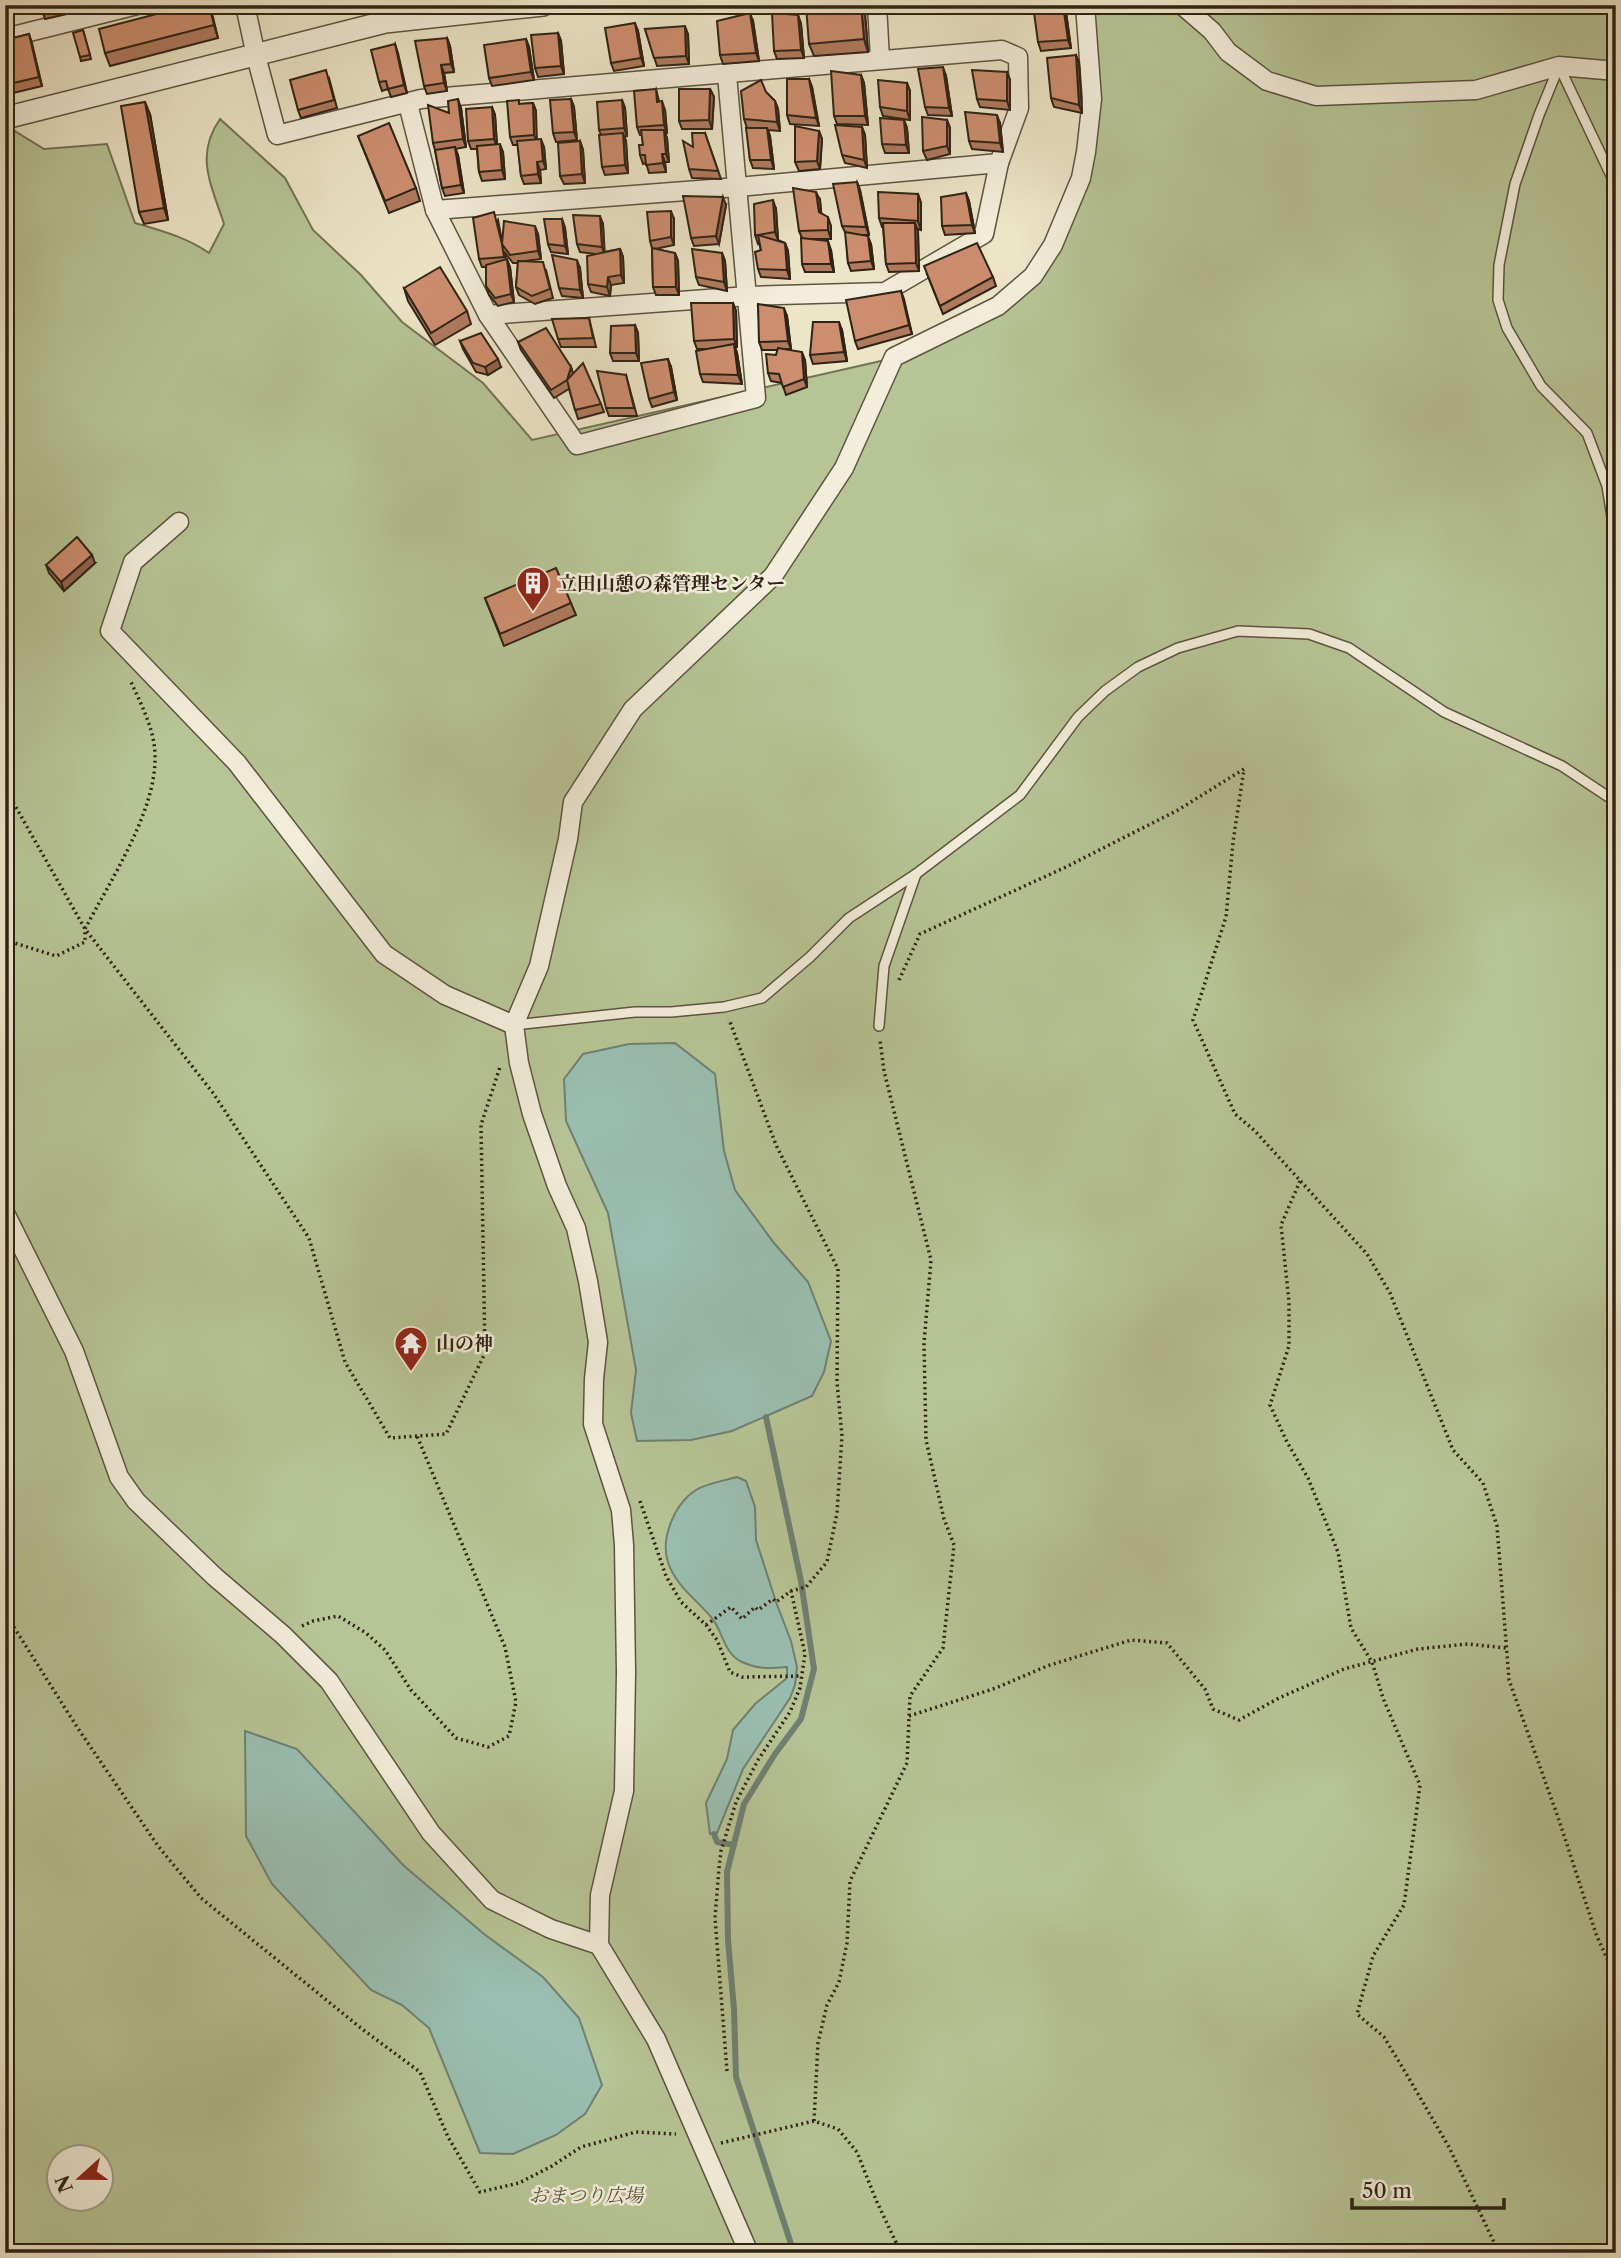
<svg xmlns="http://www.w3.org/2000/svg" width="1621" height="2258" font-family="'Libre Caslon Text','Noto Serif JP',serif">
<rect width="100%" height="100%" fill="#ede5c8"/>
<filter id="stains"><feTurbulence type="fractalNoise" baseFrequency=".00286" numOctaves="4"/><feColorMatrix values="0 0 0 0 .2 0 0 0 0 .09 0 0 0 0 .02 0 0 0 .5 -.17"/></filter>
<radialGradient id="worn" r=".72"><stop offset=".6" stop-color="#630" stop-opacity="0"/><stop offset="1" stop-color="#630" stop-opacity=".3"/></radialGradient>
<path fill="#b7c596" stroke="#737456" stroke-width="2" fill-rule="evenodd" d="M1088,5H1616V2253H5V125L44,149L107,144L135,223C162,231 186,237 209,253L224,224C212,186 194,156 220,119L285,178L313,230L361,275L402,322L483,383L532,440L894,358L1033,276L1081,178ZM60,2156H102V2198H60Z"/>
<g fill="#9abfb2" stroke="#6f8173" stroke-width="2">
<polygon points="675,1043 715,1074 724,1151 735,1190 774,1243 808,1282 831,1341 824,1372 812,1396 732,1431 691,1440 637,1441 631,1413 636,1370 608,1213 566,1121 564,1079 583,1054 629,1044"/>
<path d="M737,1477L746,1481L755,1507L756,1540L776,1602L791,1641L797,1667L795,1685L790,1698L743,1769L717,1833L710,1834L706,1803L727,1759L733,1730L755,1704L787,1678V1667C769,1669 756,1669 740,1661C724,1653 722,1629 711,1617C696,1599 675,1585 668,1562C660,1538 675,1503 696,1490C707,1483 723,1481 737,1477Z"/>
<polygon points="245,1731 297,1749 403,1865 484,1934 543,1977 579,2018 602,2085 585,2114 556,2135 513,2154 480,2153 429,2028 402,2005 371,1990 272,1884 246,1836"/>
</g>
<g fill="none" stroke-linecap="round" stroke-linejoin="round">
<g stroke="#6f8173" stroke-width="6">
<polyline points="766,1417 801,1581 814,1669 801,1719 775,1754 744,1804 727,1872 728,1940 734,2009 736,2077 794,2253"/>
<polyline points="714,1834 717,1842 734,1845"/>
</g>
<defs>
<g id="service">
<polyline points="1559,66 1539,115 1515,184 1499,265 1498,300 1507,328 1541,386 1587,433 1607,486 1616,542"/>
<polyline points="1559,66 1616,186"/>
<polyline points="916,874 1020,795 1078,717 1105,691 1138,667 1178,648 1238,631 1309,634 1349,648 1444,712 1562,766 1616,802"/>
<polyline points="514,1025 635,1012 671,1012 724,1007 762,998 810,957 849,918 916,874 884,966 879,1026"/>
</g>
<g id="minor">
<polyline points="245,5 256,56 277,135 421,99 1002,50 1018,57 1019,108 999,163 984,234 885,292 748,296 488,315"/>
<polyline points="877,5 880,59"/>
<polyline points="1182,5 1212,31 1228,52 1267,81 1316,96 1476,90 1559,66 1616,71"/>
<polyline points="5,38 137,5"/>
<polyline points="408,104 435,210 488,315 577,445 756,398 727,75"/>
<polyline points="435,210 738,187 999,163"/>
<polyline points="179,522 133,562 110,631 237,763 384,954 445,995 514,1025"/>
<polyline points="5,1213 74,1351 119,1477 136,1501 215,1577 283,1635 329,1681 431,1833 492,1900 551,1929 599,1945"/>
<polyline points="749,2253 656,2039 599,1945 600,1895 624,1791 626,1672 624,1545 621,1510 593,1424 594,1379 598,1342 588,1281 576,1228 557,1186 532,1114 519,1063 514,1025 539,966 568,839 573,802 633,709 773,576 844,468 894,357 998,306 1033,276 1053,245 1081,178 1086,152 1092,99 1085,5"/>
</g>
<polyline id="tertiary" points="5,118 385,22 543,5"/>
</defs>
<use href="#service" stroke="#5e5442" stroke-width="12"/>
<use href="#minor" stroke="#5e5442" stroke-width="21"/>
<use href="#tertiary" stroke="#5e5442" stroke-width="24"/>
<g stroke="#2f2315" stroke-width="3.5" stroke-dasharray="2 3.5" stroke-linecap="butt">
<polyline points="5,788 85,929 213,1093 309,1238 345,1362 390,1438 446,1434 485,1353 481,1125 500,1067"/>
<path d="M5,940L56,956L85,942V929C110,881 155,813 155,759C156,733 142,706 131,682"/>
<polyline points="899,980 920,934 1066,867 1178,810 1244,769 1233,842 1226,917 1193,1020 1235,1114 1254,1130 1367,1254 1390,1293 1453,1450 1483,1483 1497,1526 1509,1680 1560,1823 1596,1934 1616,1979"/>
<polyline points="1300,1181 1281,1225 1289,1302 1289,1346 1270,1405 1287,1442 1308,1478 1338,1552 1351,1628 1372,1662 1383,1698 1420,1785 1404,1905 1373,1956 1357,2014 1384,2037 1407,2075 1449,2147 1499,2253"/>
<polyline points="640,1501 666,1576 681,1602 706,1625 717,1640 730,1672 742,1677 802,1676"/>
<polyline points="5,1613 77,1727 158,1846 201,1898 362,2029 420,2072 448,2137 480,2192 519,2183 552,2166 581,2147 636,2132 676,2134"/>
<polyline points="706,1625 731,1607 742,1619 755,1607 758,1610 773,1599 776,1602 791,1591 806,1587 827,1562 837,1513 842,1436 837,1382 838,1269 776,1145 729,1019"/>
<polyline points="302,1626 313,1621 338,1616 366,1633 385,1650 411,1690 456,1738 488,1747 509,1736 516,1702 505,1647 417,1436"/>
<polyline points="909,1716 996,1688 1047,1666 1131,1640 1167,1643 1205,1689 1213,1709 1239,1720 1279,1698 1344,1669 1418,1649 1468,1644 1506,1648"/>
<polyline points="727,2071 715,1918 719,1868 721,1851 736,1802 758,1760 790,1712 800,1688 805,1654 791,1591"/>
<polyline points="814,2121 818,2043 827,2005 839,1982 847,1943 850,1881 907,1763 910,1696 943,1648 954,1545 944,1519 926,1440 924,1343 931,1260 884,1071 880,1040"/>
<polyline points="721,2143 814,2121 838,2129 857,2152 876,2200 901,2253"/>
</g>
<use href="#service" stroke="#f3eedb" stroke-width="9"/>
<use href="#minor" stroke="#f3eedb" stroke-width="18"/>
<use href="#tertiary" stroke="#f3eedb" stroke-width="21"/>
</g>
<g fill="#b07a5f" stroke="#2f2315" stroke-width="2">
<polygon points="42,5 78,5 80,11 45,19 42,10"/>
<polygon points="209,5 218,38 110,66 105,53"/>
<polygon points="817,5 862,5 865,14 868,52 814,56 809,44"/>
<polygon points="1065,5 1071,48 1041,51 1038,42"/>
<polygon points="798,15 801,24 804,58 777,59 774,51"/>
<polygon points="753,21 759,61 723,64 720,55"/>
<polygon points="645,29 688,34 689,64 657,66"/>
<polygon points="83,30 91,59 81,61 80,57"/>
<polygon points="638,31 644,66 614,71 611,63"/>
<polygon points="558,33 561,41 564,74 538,77 535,68"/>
<polygon points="29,34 42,86 5,95 5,40"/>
<polygon points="447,38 450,46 454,72 444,73 447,91 427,94 424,86"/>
<polygon points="526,39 529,47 534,80 492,86 489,78"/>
<polygon points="395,44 407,93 391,97 388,89 382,91 379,82"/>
<polygon points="1076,55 1079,63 1082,113 1054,107 1051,98"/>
<polygon points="1007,72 1010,80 1010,110 980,107 977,99"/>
<polygon points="861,75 864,83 868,125 837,124 834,116"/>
<polygon points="946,76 952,116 928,115 925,107"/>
<polygon points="329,78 337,108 301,118 298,110"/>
<polygon points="809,79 812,87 819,126 790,124 787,115"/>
<polygon points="907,83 910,91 910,120 883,116 880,107"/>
<polygon points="656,89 659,101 665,110 667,133 665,133 667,138 669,162 665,162 666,172 649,173 646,163 643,164 640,155 643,145 642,135 640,135 637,127"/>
<polygon points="710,89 714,97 712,129 682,129 679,121"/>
<polygon points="766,92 775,101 778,109 780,131 768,130 770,136 774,169 753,168 750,160 747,128 744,119"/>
<polygon points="571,99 574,107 577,140 556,142 553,133"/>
<polygon points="622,100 625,108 627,136 624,137 626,141 628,173 605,175 602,167 601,135 599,130"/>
<polygon points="533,103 536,111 536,139 544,147 546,169 540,170 541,183 524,184 521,176 518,145 513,145 510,137 520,104"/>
<polygon points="492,107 495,115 497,144 503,152 505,179 482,181 479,172 477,149 471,149 468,141"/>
<polygon points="461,108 466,147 455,149 458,155 464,193 445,196 442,188 435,150 433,143 449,113"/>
<polygon points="150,114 168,220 144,224 139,212"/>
<polygon points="904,120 907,128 909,153 885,153 882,144"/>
<polygon points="947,120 950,128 950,154 927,160 923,151"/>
<polygon points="1000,123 1003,152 972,149 969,141"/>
<polygon points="862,127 865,135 867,168 845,163 842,155"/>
<polygon points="819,131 822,139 820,169 799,171 795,162"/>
<polygon points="705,133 721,179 692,178 689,169 693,147"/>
<polygon points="358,136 416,188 420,201 389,213"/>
<polygon points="580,141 583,150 585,183 564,184 560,176"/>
<polygon points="857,182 860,190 869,235 860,235 871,244 874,269 851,271 848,263 846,234 842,226"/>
<polygon points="966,193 969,201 975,233 945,235 942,226"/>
<polygon points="918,194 921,203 921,230 918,229 919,271 889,272 886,264 883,227 882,227 879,218"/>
<polygon points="820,200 821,213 831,226 831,239 809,239 831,250 834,272 805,272 802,264 802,238 799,231"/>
<polygon points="726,205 719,244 694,246 691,238"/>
<polygon points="776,209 778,240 785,243 788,251 790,279 761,277 758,269 761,250 759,243 758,244 755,235"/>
<polygon points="562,219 565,228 568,254 551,252 548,244"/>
<polygon points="674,219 674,245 655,249 675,253 678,261 679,295 656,295 653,287 652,248 650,241"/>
<polygon points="498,220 502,241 538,234 541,259 525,261 546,270 553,298 535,304 519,295 516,287 518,263 513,263 505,253 506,259 510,267 514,302 498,306 489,295 486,286 486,267 482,267 479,259"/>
<polygon points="603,224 604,252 620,249 623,257 624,283 611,285 610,296 591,292 588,284 596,254 580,252 577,244"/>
<polygon points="722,253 725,261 727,291 699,285 696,277"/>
<polygon points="580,268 583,298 562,296 559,288"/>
<polygon points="927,274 993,277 996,286 943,314"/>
<polygon points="404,288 467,311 471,324 435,345 408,301"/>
<polygon points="901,291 912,334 858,349 855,341"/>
<polygon points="733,303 736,311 737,347 735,347 737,353 742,384 703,382 700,374 707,349 697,349 694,341"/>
<polygon points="787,316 791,349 785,349 805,360 807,387 786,395 782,383 771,381 768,373 776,355 778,350 762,350 759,342"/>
<polygon points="589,318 596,347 561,347 558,339"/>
<polygon points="635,325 638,333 639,361 613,361 610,353"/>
<polygon points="842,330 847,361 813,364 810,355"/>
<polygon points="460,341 501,367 488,375 476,372 463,349"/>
<polygon points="518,342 571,367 573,374 601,404 604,412 578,419 569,389 554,398 521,350"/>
<polygon points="671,367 677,400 652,407 649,399"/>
<polygon points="626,375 637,416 609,416 606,408"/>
<polygon points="95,563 64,591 49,573 46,565"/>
<polygon points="485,598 571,603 576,615 504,646"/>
</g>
<g fill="#90634e" stroke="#2f2315" stroke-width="2">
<polygon points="209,5 212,13 218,38 214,25"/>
<polygon points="861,5 862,5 865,14 868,52 864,39"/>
<polygon points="1063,5 1065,5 1071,48 1068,40"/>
<polygon points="750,13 753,21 759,61 756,53"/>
<polygon points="798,15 801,24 804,58 801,50"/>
<polygon points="635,23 638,31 644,66 641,58"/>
<polygon points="685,26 688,34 689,64 686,56"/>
<polygon points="558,33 561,41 564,74 561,66"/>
<polygon points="29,34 32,43 42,86 39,77"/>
<polygon points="447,38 450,46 454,72 451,64"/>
<polygon points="526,39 529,47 534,80 531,72"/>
<polygon points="395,44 398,53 407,93 404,85"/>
<polygon points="1076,55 1079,63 1082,113 1079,105"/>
<polygon points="441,65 444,73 447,91 444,83"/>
<polygon points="943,67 946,76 952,116 949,108"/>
<polygon points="1007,72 1010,80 1010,110 1007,101"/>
<polygon points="861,75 864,83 868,125 865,116"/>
<polygon points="809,79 812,87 819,126 816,118"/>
<polygon points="907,83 910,91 910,120 907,111"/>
<polygon points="710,89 714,97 712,129 709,120"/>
<polygon points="458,99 461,108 466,147 463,139"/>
<polygon points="571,99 574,107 577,140 574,132"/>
<polygon points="622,100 625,108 627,136 624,128"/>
<polygon points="662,101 665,110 667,133 664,125"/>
<polygon points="775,101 778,109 780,131 777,122"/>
<polygon points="145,102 150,114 168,220 164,208"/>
<polygon points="533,103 536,111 537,143 534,135"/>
<polygon points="492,107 495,115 497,147 494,139"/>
<polygon points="997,115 1000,123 1003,152 1000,143"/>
<polygon points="904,120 907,128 909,153 906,145"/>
<polygon points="947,120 950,128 950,154 947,146"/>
<polygon points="862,127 865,135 867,168 864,160"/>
<polygon points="767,128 770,136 774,169 771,160"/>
<polygon points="664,130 667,138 669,162 666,154"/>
<polygon points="819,131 822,139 820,169 817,161"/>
<polygon points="623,133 626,141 628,173 625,165"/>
<polygon points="541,139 544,147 546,169 543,161"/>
<polygon points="580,141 583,150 585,183 582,174"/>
<polygon points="500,144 503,152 505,179 502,170"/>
<polygon points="455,147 458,155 464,193 461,185"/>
<polygon points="662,154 665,162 666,172 663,163"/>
<polygon points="537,162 540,170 541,183 538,174"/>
<polygon points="857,182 860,190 869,235 866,227"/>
<polygon points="816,192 820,200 822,220 819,212"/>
<polygon points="966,193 969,201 975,233 972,225"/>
<polygon points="918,194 921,203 921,230 918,221"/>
<polygon points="723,197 726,205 719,244 716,236"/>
<polygon points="773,200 776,209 778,240 775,232"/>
<polygon points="671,211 674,219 674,245 671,237"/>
<polygon points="600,216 603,224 605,256 602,247"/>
<polygon points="828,217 831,226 831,239 828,230"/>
<polygon points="562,219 565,228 568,254 565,246"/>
<polygon points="915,223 918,231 919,271 916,263"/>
<polygon points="535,226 538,234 541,259 538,251"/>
<polygon points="868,236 871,244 874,269 871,261"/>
<polygon points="828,241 831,250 834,272 831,264"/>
<polygon points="785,243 788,251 790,279 787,270"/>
<polygon points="620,249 623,257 624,283 621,275"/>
<polygon points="675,253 678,261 679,295 676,287"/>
<polygon points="722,253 725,261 727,291 724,282"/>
<polygon points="507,259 510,267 514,302 511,294"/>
<polygon points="577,260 580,268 583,298 580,290"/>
<polygon points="608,277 611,285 610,296 607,287"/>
<polygon points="901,291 904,299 912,334 909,325"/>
<polygon points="733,303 736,311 737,347 734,339"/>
<polygon points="784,308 787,316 791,349 788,341"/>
<polygon points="839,322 842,330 847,361 844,352"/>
<polygon points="635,325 638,333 639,361 636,353"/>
<polygon points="734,344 737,353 742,384 738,375"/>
<polygon points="802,352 805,360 807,387 804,379"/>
<polygon points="498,359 501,367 488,375 485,367"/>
<polygon points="668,359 671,367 677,400 674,392"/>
<polygon points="571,367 574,376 567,380"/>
<polygon points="92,555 95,563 64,591 61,582"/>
</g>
<g fill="#cd8e6f" stroke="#2f2315" stroke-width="2">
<polygon points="42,5 66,5 42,10"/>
<polygon points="191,5 209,5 214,25 105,53 99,29"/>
<polygon points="817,5 861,5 864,39 809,44 806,6"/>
<polygon points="1033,5 1063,5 1068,40 1038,42"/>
<polygon points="750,13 756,53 720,55 717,21"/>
<polygon points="772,13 798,15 801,50 774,51"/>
<polygon points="635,23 641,58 611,63 605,28"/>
<polygon points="685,26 686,56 654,58 645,29"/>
<polygon points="83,30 90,55 80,57 73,33"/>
<polygon points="558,33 561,66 535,68 531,35"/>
<polygon points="29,34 39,77 5,85 5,40"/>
<polygon points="447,38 451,64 441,65 444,83 424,86 415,41"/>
<polygon points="526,39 531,72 489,78 484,45"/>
<polygon points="395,44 404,85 388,89 386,81 379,82 371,50"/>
<polygon points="1076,55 1079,105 1051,98 1047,58"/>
<polygon points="943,67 949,108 925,107 918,69"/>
<polygon points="326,70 334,100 298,110 290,80"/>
<polygon points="972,70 1007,72 1007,101 977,99"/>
<polygon points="831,71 861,75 865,116 834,116"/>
<polygon points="787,79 809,79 816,118 787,115"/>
<polygon points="761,80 766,92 775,101 777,122 744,119 741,91"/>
<polygon points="878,80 907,83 907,111 880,107"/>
<polygon points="656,89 657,102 662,101 664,125 637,127 634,91"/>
<polygon points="679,89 710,89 709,120 679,121"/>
<polygon points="458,99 463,139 433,143 428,105 449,113 448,101"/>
<polygon points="571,99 574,132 553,133 550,100"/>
<polygon points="519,100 519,104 533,103 534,135 510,137 507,101"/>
<polygon points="622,100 624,128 599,130 597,102"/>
<polygon points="145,102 164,208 139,212 121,106"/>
<polygon points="492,107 494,139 468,141 466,109"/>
<polygon points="965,112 997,115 1000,143 969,141"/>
<polygon points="922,117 947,120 947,146 923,151"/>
<polygon points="880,118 904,120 906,145 882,144"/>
<polygon points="389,123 416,188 385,201 358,136"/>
<polygon points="835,125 862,127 864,160 842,155"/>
<polygon points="795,126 819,131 817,161 795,162"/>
<polygon points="746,128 767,128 771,160 750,160"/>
<polygon points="641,130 664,130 666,154 662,154 663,163 646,165 645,155 640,155 639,145 643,145"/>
<polygon points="623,133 625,165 602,167 599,135"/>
<polygon points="692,133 705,133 718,171 689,169 683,141 693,147"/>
<polygon points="541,139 543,161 537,162 538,174 521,176 517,141"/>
<polygon points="580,141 582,174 560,176 558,143"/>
<polygon points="500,144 502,170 479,172 477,146"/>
<polygon points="455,147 461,185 442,188 435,150"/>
<polygon points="857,182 866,227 842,226 833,184"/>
<polygon points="793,188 816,192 819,212 828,217 828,230 799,231"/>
<polygon points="878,192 918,194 918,221 879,218"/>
<polygon points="966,193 972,225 942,226 941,197"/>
<polygon points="683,196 723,197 716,236 691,238"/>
<polygon points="773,200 775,232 758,235 785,243 787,270 758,269 755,252 761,250 758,235 755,235 754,204"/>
<polygon points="671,211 671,237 650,241 647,212"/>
<polygon points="494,212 502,244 504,221 535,226 538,251 510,255 502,244 504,257 479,259 473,218"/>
<polygon points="573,215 600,216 602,247 577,244"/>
<polygon points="544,219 562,219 565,246 548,244"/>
<polygon points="883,223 915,223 916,263 886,264"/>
<polygon points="845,232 868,236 871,261 848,263"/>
<polygon points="801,238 828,241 831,264 802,264"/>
<polygon points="977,243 993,277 940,306 924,266"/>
<polygon points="652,248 675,253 676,287 653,287"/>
<polygon points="620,249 621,275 608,277 607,287 588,284 587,256"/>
<polygon points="692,249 722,253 724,282 696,277"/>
<polygon points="552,255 577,260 580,290 559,288"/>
<polygon points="507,259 511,294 495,298 486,286 486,265"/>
<polygon points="518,261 543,262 550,289 532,296 516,287"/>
<polygon points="440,267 467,311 431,333 404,288"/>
<polygon points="901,291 909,325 855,341 846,300"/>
<polygon points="691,303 733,303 734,339 694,341"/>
<polygon points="758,304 784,308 788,341 759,342"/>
<polygon points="589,318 593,338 558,339 552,319"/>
<polygon points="813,322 839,322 844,352 810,355"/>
<polygon points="635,325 636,353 610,353 611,326"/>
<polygon points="546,328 571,367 567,380 551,390 518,342"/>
<polygon points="481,333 498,359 485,367 473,363 460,341"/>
<polygon points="734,344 738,375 700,374 696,351"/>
<polygon points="778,348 802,352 804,379 783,387 779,374 768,373 766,354 776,355"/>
<polygon points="668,359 674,392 649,399 641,363"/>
<polygon points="583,363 601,404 575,410 567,380"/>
<polygon points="597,371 626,375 634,408 606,408"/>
<polygon points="77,537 92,555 61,582 46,565"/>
<polygon points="556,568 571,603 500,634 485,598"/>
</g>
<defs>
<symbol id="building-pin" viewBox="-11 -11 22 30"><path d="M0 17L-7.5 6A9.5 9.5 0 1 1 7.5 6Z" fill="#8f2418" stroke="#f3eedb"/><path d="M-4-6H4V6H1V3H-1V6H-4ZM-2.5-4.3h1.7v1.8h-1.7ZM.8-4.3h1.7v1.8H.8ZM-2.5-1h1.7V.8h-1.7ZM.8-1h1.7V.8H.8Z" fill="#fff"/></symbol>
<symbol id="temple-pin" viewBox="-11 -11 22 30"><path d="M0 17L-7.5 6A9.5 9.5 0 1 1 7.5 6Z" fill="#8f2418" stroke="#f3eedb"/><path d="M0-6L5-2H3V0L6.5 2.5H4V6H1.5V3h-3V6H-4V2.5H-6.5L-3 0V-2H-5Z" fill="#fff"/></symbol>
</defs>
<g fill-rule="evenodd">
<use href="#building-pin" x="514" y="564" width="38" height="52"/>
<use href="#temple-pin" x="392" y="1324" width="38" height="52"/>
</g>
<g text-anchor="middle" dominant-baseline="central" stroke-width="5" stroke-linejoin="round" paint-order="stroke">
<g font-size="19" font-weight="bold" fill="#2f2315" stroke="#f3eedb" text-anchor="start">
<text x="558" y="583">立田山憩の森管理センター</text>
<text x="436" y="1343">山の神</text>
</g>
<g font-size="19" font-style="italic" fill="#58543c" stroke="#f3eedb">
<text x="586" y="2195">おまつり広場</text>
</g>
</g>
<rect width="1621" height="2258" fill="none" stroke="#ede5c8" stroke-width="28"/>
<rect x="7" y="7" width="1607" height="2244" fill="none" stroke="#2f2315" stroke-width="3.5"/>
<rect x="14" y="14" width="1593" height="2230" fill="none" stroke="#2f2315" stroke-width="2"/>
<g transform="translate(80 2178) rotate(249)"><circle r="33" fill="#f3eedb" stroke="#a59d8c" stroke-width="2"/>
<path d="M0-5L12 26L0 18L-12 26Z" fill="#8f2418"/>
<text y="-10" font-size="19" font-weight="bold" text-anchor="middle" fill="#2f2315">N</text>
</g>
<path d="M1352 2198v10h152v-10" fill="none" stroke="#2f2315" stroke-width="3.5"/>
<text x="1362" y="2198" font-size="21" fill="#2f2315" stroke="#f3eedb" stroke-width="5" paint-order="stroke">50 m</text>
<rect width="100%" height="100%" filter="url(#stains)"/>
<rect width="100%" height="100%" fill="url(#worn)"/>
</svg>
